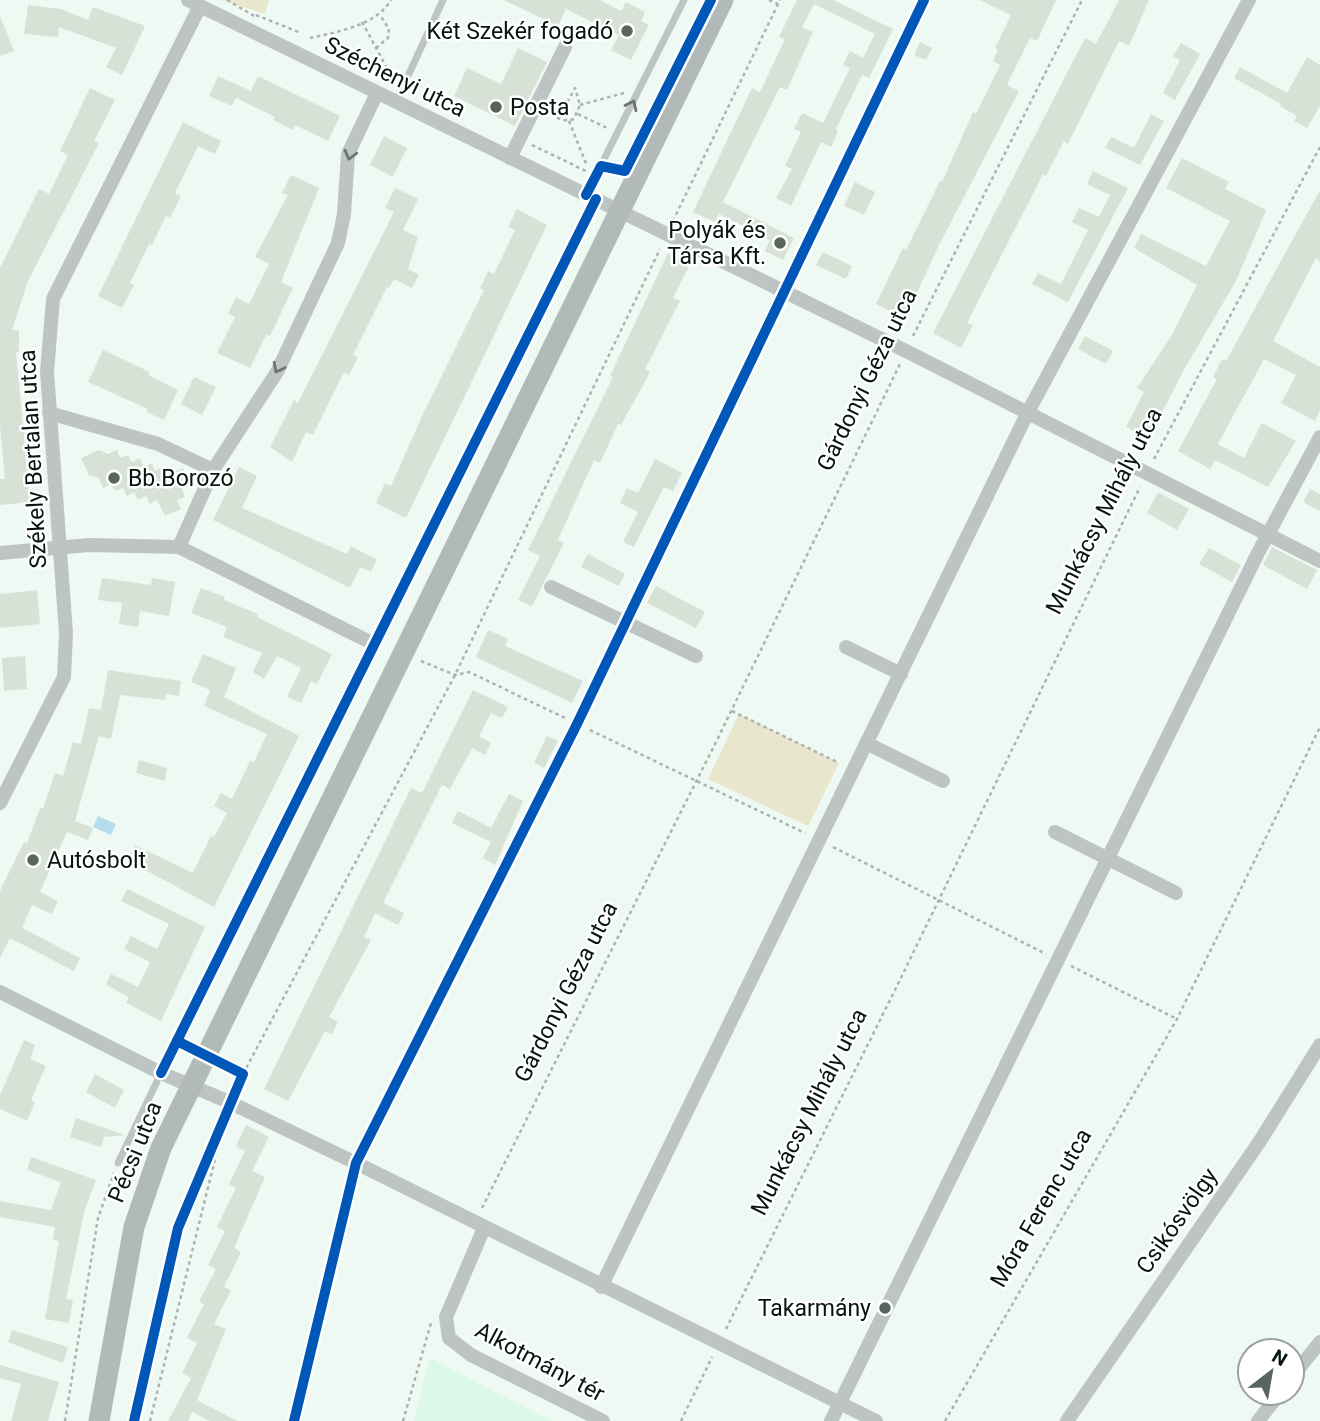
<svg xmlns="http://www.w3.org/2000/svg" width="1320" height="1421" font-family="Roboto,sans-serif">
<rect width="100%" height="100%" fill="#eef9f3"/>
<polygon fill="#dcf8e9" points="430,1358 551,1421 414,1421"/>
<g fill="#e8e6cc">
<polygon points="222,0 269,0 265,14"/>
<polygon points="739,714 839,763 808,826 708,779"/>
</g>
<polygon fill="#b4dceb" points="98,816 116,824 111,835 93,827"/>
<g fill="#d8e1d6">
<polygon points="504,0 600,0 621,11 626,2 645,12 641,21 649,25 631,60 611,50 619,35 566,9 558,26"/>
<polygon points="797,0 833,0 893,29 869,78 862,75 836,129 838,131 831,147 821,142 791,206 776,198 792,169 785,166 801,132 794,129 802,113 823,123 850,68 843,65 850,51 863,58 875,34 814,4 802,27 813,32 787,90 780,87 723,202 794,238 783,260 765,251 770,240 719,214 715,222 693,212 752,88 760,92 785,39 779,37"/>
<polygon points="980,0 1056,0 1037,41 1030,38 1007,85 1019,91 938,247 905,319 876,304 903,248 906,250 940,181 942,182 973,112 976,114 1000,65 993,61 998,50 995,48 1011,15"/>
<polygon points="1119,0 1149,0 1129,46 1119,41 1068,144 1064,141 1046,176 1043,174 967,323 973,325 961,348 933,333 1085,38 1096,44"/>
<polygon points="28,5 61,9 88,20 93,7 145,26 122,75 106,67 116,48 59,27 58,37 24,34"/>
<polygon points="0,16 14,51 0,56"/>
<polygon points="920,42 932,48 926,60 914,55"/>
<polygon points="1181,43 1200,54 1175,100 1163,93 1180,60 1173,56"/>
<polygon points="518,48 547,62 515,126 454,96 467,68 501,84"/>
<polygon points="1307,57 1320,65 1320,106 1307,128 1294,121 1297,116 1280,106 1281,104 1234,78 1240,67 1287,93"/>
<polygon points="218,76 251,91 258,76 340,116 328,141 295,125 293,130 273,120 275,117 236,98 232,106 209,96"/>
<polygon points="90,88 115,100 94,141 99,143 28,281 12,330 19,330 19,352 16,352 30,502 0,505 0,479 5,479 0,426 0,268 39,189 49,194 68,155 60,151"/>
<polygon points="1151,114 1164,121 1140,165 1105,148 1111,137 1134,148"/>
<polygon points="183,122 221,141 215,154 198,146 175,193 181,196 170,218 166,216 152,245 149,244 130,283 134,285 122,308 98,296"/>
<polygon points="384,136 407,148 393,177 370,165"/>
<polygon points="1182,158 1229,182 1225,189 1266,210 1236,281 1185,368 1148,439 1126,427 1144,392 1137,388 1172,335 1197,285 1134,248 1141,234 1206,266 1230,221 1166,188"/>
<polygon points="1093,171 1128,188 1068,302 1032,284 1038,273 1061,284 1088,230 1072,222 1079,208 1099,217 1110,195 1087,184"/>
<polygon points="291,175 319,188 281,282 293,288 270,336 266,335 250,368 217,353 235,317 228,314 236,297 249,304 269,264 255,257 288,195 282,193"/>
<polygon points="855,182 875,192 864,215 844,206"/>
<polygon points="395,188 418,199 403,230 418,237 408,269 419,275 412,288 394,279 389,288 387,287 353,355 358,357 349,375 344,372 313,435 306,432 292,462 270,447 294,400 298,403 394,212 385,208"/>
<polygon points="1320,190 1320,261 1316,258 1273,341 1320,367 1320,410 1315,421 1281,403 1296,375 1264,359 1218,444 1244,458 1262,423 1296,441 1268,487 1215,460 1210,469 1178,451 1217,379 1213,377 1222,359 1226,361"/>
<polygon points="517,209 547,225 406,518 376,503 385,483 391,486 423,414 484,290 480,288 488,271 494,274 515,230 508,227"/>
<polygon points="823,252 852,266 846,279 816,265"/>
<polygon points="668,253 690,264 673,298 680,301 645,369 650,372 640,391 621,425 618,424 600,463 594,460 558,540 564,543 532,606 518,600 540,556 528,550 613,377 610,376"/>
<polygon points="1085,336 1113,351 1106,364 1078,349"/>
<polygon points="103,350 150,372 148,375 178,390 164,420 146,412 148,409 88,382"/>
<polygon points="194,377 216,387 202,415 181,404"/>
<polygon points="99,450 108,454 117,450 120,458 128,455 132,462 140,458 144,467 152,463 155,471 163,467 167,475 183,468 190,485 182,489 185,497 177,500 181,509 165,516 157,500 150,504 146,496 138,500 134,492 127,496 123,488 115,491 111,484 103,488 99,478 89,475 81,458"/>
<polygon points="655,459 682,473 673,491 664,487 634,547 623,542 638,512 620,503 627,488 638,493"/>
<polygon points="239,467 257,476 242,508 347,554 351,546 366,554 377,559 371,572 360,567 350,588 213,520"/>
<polygon points="1310,489 1320,494 1320,511 1303,502"/>
<polygon points="1158,492 1189,509 1177,530 1147,513"/>
<polygon points="1272,547 1317,570 1307,589 1263,565"/>
<polygon points="1209,548 1241,565 1232,582 1199,564"/>
<polygon points="588,554 625,574 619,586 581,567"/>
<polygon points="102,578 151,585 152,578 175,582 169,616 140,611 138,627 119,624 122,603 98,600"/>
<polygon points="656,586 705,612 696,628 647,603"/>
<polygon points="201,588 225,597 224,600 258,614 257,617 332,654 317,684 311,681 301,703 287,697 301,668 277,656 264,679 253,672 262,653 223,637 227,627 191,613"/>
<polygon points="37,590 40,624 0,628 0,594"/>
<polygon points="488,630 508,639 505,646 583,681 572,703 476,657"/>
<polygon points="203,654 236,668 224,697 299,736 214,907 127,860 135,845 193,873 211,836 214,837 227,813 214,806 221,793 232,799 250,761 254,762 267,734 204,706 210,690 191,682"/>
<polygon points="25,656 27,689 4,691 2,658"/>
<polygon points="108,670 181,681 179,696 166,694 165,700 120,695 111,739 99,736 75,821 93,828 88,840 67,832 40,892 58,901 52,914 32,905 22,928 80,958 74,971 10,938 0,958 0,891 24,842 27,843 40,808 43,809 55,773 63,776 73,742 81,744 89,708 101,710"/>
<polygon points="473,690 508,707 502,718 491,713 479,736 491,743 485,755 472,748 450,789 442,785 383,903 404,913 398,925 375,913 364,937 371,940 329,1017 338,1022 332,1034 325,1031 288,1101 264,1089 411,788 422,793"/>
<polygon points="547,736 558,741 544,768 534,763"/>
<polygon points="139,760 167,768 165,781 136,773"/>
<polygon points="509,794 523,801 495,865 483,858 491,842 452,823 458,811 491,828"/>
<polygon points="127,889 205,927 161,1021 126,1003 129,997 106,985 111,974 138,987 150,962 124,949 131,936 157,949 169,924 121,901"/>
<polygon points="24,1040 35,1045 30,1059 46,1066 31,1100 35,1102 27,1121 0,1109 0,1095"/>
<polygon points="95,1074 124,1090 115,1108 86,1092"/>
<polygon points="76,1118 125,1135 104,1137 101,1147 70,1137"/>
<polygon points="246,1125 269,1137 252,1171 265,1177 234,1248 241,1252 224,1287 231,1290 214,1324 226,1329 197,1400 237,1421 210,1421 192,1412 188,1421 168,1421 191,1378 182,1373 197,1343 187,1338 204,1304 199,1302 216,1269 208,1265 225,1231 217,1227 236,1188 229,1184 245,1151 236,1146"/>
<polygon points="31,1157 96,1180 85,1209 66,1299 73,1300 69,1323 45,1319 59,1241 53,1240 55,1227 0,1217 0,1201 51,1210 61,1182 27,1170"/>
<polygon points="12,1330 68,1347 63,1363 8,1342"/>
<polygon points="0,1365 59,1382 48,1421 11,1421 21,1384 0,1378"/>
</g>
<g fill="none" stroke-linecap="round" stroke-linejoin="round">
<g stroke="#adb2b1" stroke-width="2.5" stroke-dasharray="3.5 3.5" stroke-linecap="butt">
<polyline points="227,0 256,17"/>
<polyline points="769,0 778,4"/>
<polyline points="256,15 301,33"/>
<polyline points="362,22 394,81"/>
<path d="M310,38C337,32 377,25 391,0"/>
<polyline points="376,48 388,38 389,29 380,15"/>
<polyline points="580,105 624,93"/>
<path d="M551,114C558,119 565,122 574,119L580,105L575,88L558,119"/>
<polyline points="578,114 607,128"/>
<polyline points="569,121 587,166"/>
<polyline points="532,145 586,171"/>
<polyline points="673,221 780,0"/>
<polyline points="913,336 1082,0"/>
<polyline points="1154,459 1320,147"/>
<polyline points="421,661 455,675 469,672 565,718"/>
<polyline points="732,711 839,763"/>
<polyline points="590,730 805,833"/>
<polyline points="833,847 1046,954"/>
<polyline points="1071,966 1177,1019"/>
<polyline points="243,1074 455,675 660,249"/>
<polyline points="482,1208 719,736 900,364"/>
<polyline points="726,1329 894,992 1140,487"/>
<polyline points="65,1421 98,1218 114,1173"/>
<polyline points="150,1421 226,1115"/>
<polyline points="403,1421 431,1323"/>
<polyline points="681,1421 712,1357"/>
<polyline points="945,1421 1177,1019 1320,727"/>
</g>
<g stroke="#bec4c3" stroke-width="7">
<polyline points="396,102 443,0"/>
<polyline points="586,195 684,0"/>
<polyline points="118,1163 161,1073"/>
</g>
<g stroke="#bec4c3" stroke-width="14">
<polyline points="188,0 906,351 1320,561"/>
<polyline points="510,158 565,47"/>
<polyline points="49,413 158,444 213,470"/>
<polyline points="179,547 213,470 277,372 338,243 344,214 348,154 377,93"/>
<polyline points="0,553 89,545 179,547 374,644"/>
<polyline points="551,587 696,656"/>
<polyline points="846,647 901,674"/>
<polyline points="866,743 943,781"/>
<polyline points="0,803 64,677 66,633 47,372 53,299 200,6"/>
<polyline points="1055,832 1176,893"/>
<polyline points="0,992 161,1073 229,1102 356,1163 876,1421"/>
<polyline points="161,1073 596,199"/>
<polyline points="484,1228 446,1317 449,1338 471,1355 603,1421"/>
<polyline points="601,1287 1028,412 1249,0"/>
<polyline points="1292,1377 1320,1342"/>
<polyline points="294,1421 356,1163 577,724 924,0"/>
<polyline points="831,1421 1258,553 1320,437"/>
<polyline points="1067,1421 1260,1141 1320,1045"/>
<polyline points="1258,1421 1280,1393"/>
</g>
<polyline stroke="#b2bab9" stroke-width="21" points="99,1421 134,1227 161,1148 723,0"/>
<defs>
<g id="cycleway">
<polyline points="586,195 601,166 625,171 711,0"/>
<polyline points="161,1073 596,199"/>
<polyline points="134,1421 178,1228 243,1074 177,1041"/>
<polyline points="294,1421 356,1163 577,724 924,0"/>
</g>
</defs>
<use href="#cycleway" stroke="#fff" stroke-width="15"/>
<use href="#cycleway" stroke="#0057b8" stroke-width="10"/>
</g>
<defs><path id="oneway-chevron" d="M-2-3.5L2.5 0L-2 3.5" fill="none" stroke-width="1.6" stroke-linecap="round" stroke-linejoin="round" transform="scale(1.75)"/></defs>
<g stroke="#6c7571">
<use href="#oneway-chevron" transform="translate(632 105) rotate(-64)"/>
<use href="#oneway-chevron" transform="translate(350 155) rotate(104)"/>
<use href="#oneway-chevron" transform="translate(278 368) rotate(117)"/>
</g>
<g fill="#58645e" stroke="#fff" stroke-width="2.5">
<circle cx="627" cy="31" r="7"/>
<circle cx="496" cy="107" r="7"/>
<circle cx="780" cy="243" r="7"/>
<circle cx="114" cy="478" r="7"/>
<circle cx="33" cy="860" r="7"/>
<circle cx="885" cy="1308" r="7"/>
</g>
<g text-anchor="middle" dominant-baseline="central" stroke-width="5" stroke-linejoin="round" paint-order="stroke">
<g font-size="23" fill="#07140d" stroke="#fff" text-anchor="end">
<text x="613" y="31">Két Szekér fogadó</text>
<text x="510" y="107" text-anchor="start">Posta</text>
<text x="766" y="230">Polyák és<tspan x="766" dy="26">Társa Kft.</tspan></text>
<text x="128" y="478" text-anchor="start">Bb.Borozó</text>
<text x="47" y="860" text-anchor="start">Autósbolt</text>
<text x="871" y="1308">Takarmány</text>
</g>
<g font-size="23" fill="#07140d" stroke="#fff">
<text transform="translate(395 77) rotate(26)">Széchenyi utca</text>
<text transform="translate(867 380) rotate(-64)">Gárdonyi Géza utca</text>
<text transform="translate(33 459) rotate(-93)">Székely Bertalan utca</text>
<text transform="translate(1104 511) rotate(-63)">Munkácsy Mihály utca</text>
<text transform="translate(566 992) rotate(-63)">Gárdonyi Géza utca</text>
<text transform="translate(809 1112) rotate(-63)">Munkácsy Mihály utca</text>
<text transform="translate(135 1152) rotate(-68)">Pécsi utca</text>
<text transform="translate(1041 1208) rotate(-60)">Móra Ferenc utca</text>
<text transform="translate(1177 1221) rotate(-55)">Csikósvölgy</text>
<text transform="translate(540 1362) rotate(28)">Alkotmány tér</text>
</g>
</g>
<g transform="translate(1271 1372) rotate(31)"><circle r="33" fill="#ffffff" stroke="#9ca19e" stroke-width="2"/>
<path d="M0-5L12 26L0 18L-12 26Z" fill="#58645e"/>
<text y="-10" font-size="19" font-weight="bold" text-anchor="middle" fill="#07140d">N</text>
</g>
</svg>
